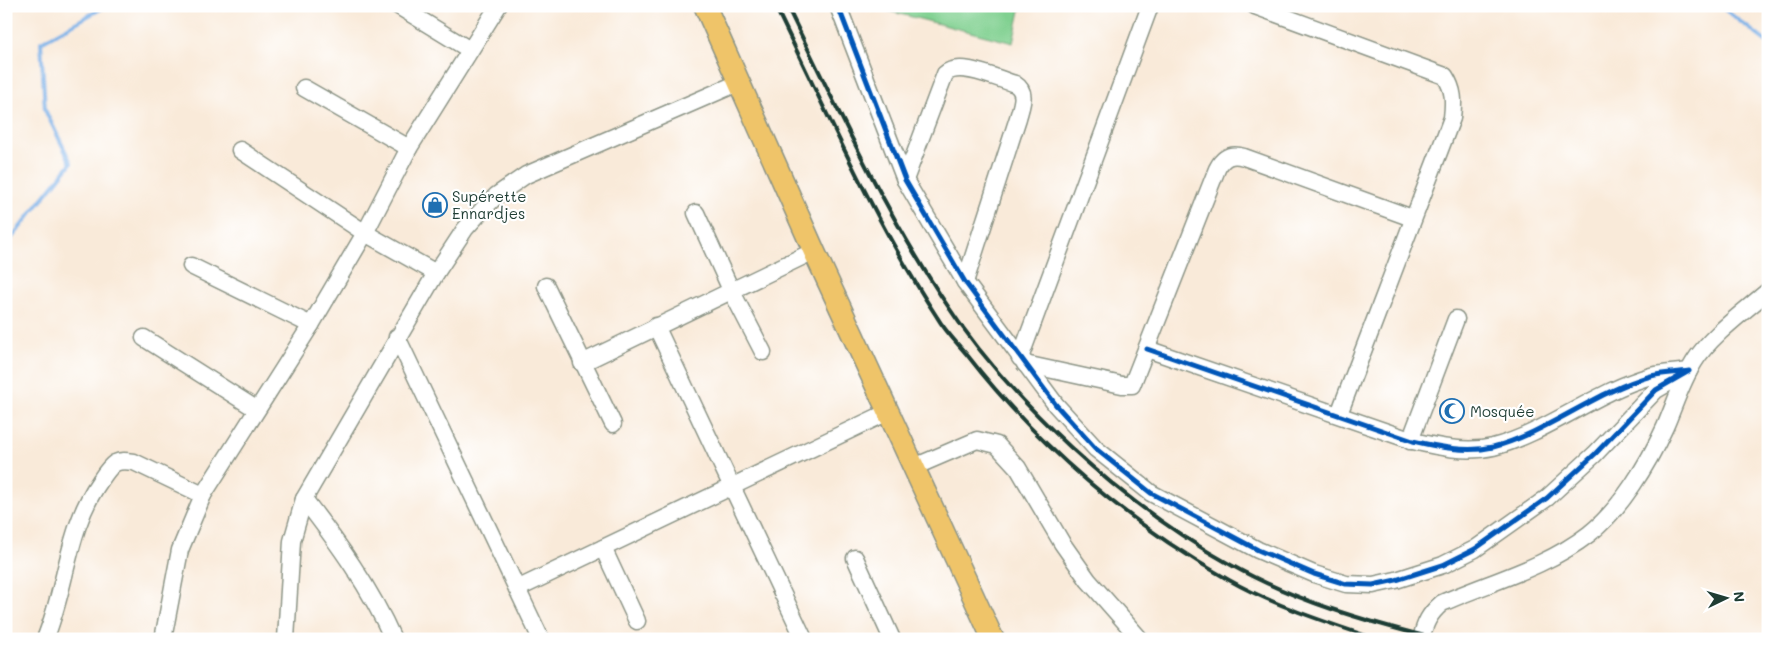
<svg xmlns="http://www.w3.org/2000/svg" width="1774" height="645" font-family="Mali,sans-serif">
<rect width="100%" height="100%" fill="#fff"/>
<filter id="ink" filterUnits="userSpaceOnUse"><feTurbulence type="fractalNoise" baseFrequency=".02" numOctaves="2"/><feDisplacementMap in="SourceGraphic" scale="10" xChannelSelector="R" yChannelSelector="G"/><feConvolveMatrix kernelMatrix="1 2 1 2 8 2 1 2 1" color-interpolation-filters="sRGB"/></filter>
<filter id="wash" filterUnits="userSpaceOnUse"><feTurbulence type="fractalNoise" baseFrequency=".0096" numOctaves="4" result="noise"/><feDisplacementMap in="SourceGraphic" scale="20" xChannelSelector="R" yChannelSelector="G"/><feGaussianBlur stdDeviation="1.12" result="paint"/><feColorMatrix in="noise" values="0 0 0 0 0 0 0 0 0 0 0 0 0 0 0 0 0 1.4 0 .05"/><feComposite in="paint" operator="in"/></filter>
<g filter="url(#wash)">
<rect width="100%" height="100%" fill="#f9ead9"/>
<polygon fill="#80d090" stroke="#508662" points="869,6 1021,6 1013,43"/>
<g fill="none" stroke-linecap="round" stroke-linejoin="round">
<g stroke="#77aee6" stroke-width="4">
<polyline points="1720,6 1768,43"/>
<polyline points="6,245 71,163 45,110 41,42 106,6"/>
</g>
</g>
</g>
<g filter="url(#ink)">
<g fill="none" stroke-linecap="round" stroke-linejoin="round">
<defs>
<g id="minor">
<polyline points="398,6 470,50"/>
<path d="M838,6L905,180L965,282L1056,405L1096,449L1151,493L1258,550L1314,574L1346,584L1373,585L1396,580L1443,565L1475,549L1547,498L1595,454L1656,390L1689,371C1676,373 1662,373 1651,376C1596,391 1547,433 1493,447C1467,453 1438,447 1413,441L1147,349"/>
<path d="M1255,6L1445,76C1454,90 1454,101 1452,118L1339,414"/>
<polyline points="304,88 409,148"/>
<polyline points="240,150 365,233 436,273"/>
<path d="M905,180L945,74C959,60 998,79 1015,84C1028,92 1021,106 1018,118L965,282"/>
<polyline points="696,213 731,290 763,352"/>
<polyline points="191,266 311,325"/>
<polyline points="546,286 613,424"/>
<polyline points="656,326 804,639"/>
<polyline points="397,337 541,639"/>
<polyline points="144,338 256,409"/>
<polyline points="1020,358 1150,6"/>
<polyline points="582,363 814,251"/>
<path d="M1025,364L1122,385H1132L1217,169C1223,157 1231,153 1244,157L1412,218"/>
<polyline points="1410,441 1456,319"/>
<polyline points="914,467 977,440 997,445 1018,468 1062,543 1088,580 1140,639"/>
<path d="M304,499C338,543 370,587 393,639"/>
<polyline points="603,548 637,621"/>
<polyline points="855,558 892,639"/>
<polyline points="517,589 888,412"/>
<path d="M45,639C67,587 67,528 100,481C104,475 109,467 115,463C121,460 127,461 134,462L203,495"/>
<polyline points="163,639 180,550 203,495 311,325 365,233 409,148 498,6"/>
<polyline points="286,639 292,541 304,499 436,273 465,229 483,209 497,195 526,175 738,83"/>
<path d="M1421,639C1425,623 1429,614 1442,603C1492,581 1545,568 1589,534C1621,509 1648,464 1665,427C1675,404 1681,383 1694,362C1709,337 1746,310 1768,291"/>
</g>
<polyline id="major" points="705,6 814,251 993,639"/>
</defs>
<use href="#minor" stroke="#8c9486" stroke-width="19"/>
<use href="#major" stroke="#8c9486" stroke-width="24"/>
<use href="#minor" stroke="#fff" stroke-width="16"/>
<use href="#major" stroke="#efc469" stroke-width="21"/>
<g stroke="#1f3d34" stroke-width="4">
<path d="M775,6C826,110 873,219 937,317C945,331 957,343 968,356C1038,446 1129,524 1229,580C1273,605 1328,623 1376,639"/>
<path d="M787,6C835,104 881,204 941,296C1009,401 1121,504 1231,565C1295,601 1365,621 1436,639"/>
</g>
<defs>
<path id="cycleway" d="M838,6L905,180L965,282L1056,405L1096,449L1151,493L1258,550L1314,574L1346,584L1373,585L1396,580L1443,565L1475,549L1547,498L1595,454L1656,390L1689,371C1676,373 1662,373 1651,376C1596,391 1547,433 1493,447C1467,453 1438,447 1413,441L1147,349"/>
</defs>
<use href="#cycleway" stroke="#fff" stroke-width="8"/>
<use href="#cycleway" stroke="#0057b8" stroke-width="5"/>
</g>
</g>
<defs>
<symbol id="shop-ring" viewBox="-11 -11 22 22"><circle r="9.5" fill="#fff" stroke="#1f6fb2" stroke-width="1.5"/><path d="M-5-2.5h2.3a2.7 3.5 0 0 1 5.4 0H5L5.5 6h-11ZM-1.5-2.5h3a1.5 2.3 0 0 0-3 0Z" fill="#1f6fb2"/></symbol>
<symbol id="mosque-ring" viewBox="-11 -11 22 22"><circle r="9.5" fill="#fff" stroke="#1f6fb2" stroke-width="1.5"/><path d="M3.5-4.9A6 6 0 1 0 3.5 4.9A5 5 0 1 1 3.5-4.9Z" fill="#1f6fb2"/></symbol>
</defs>
<g fill-rule="evenodd">
<use href="#shop-ring" x="421" y="191" width="28" height="28"/>
<use href="#mosque-ring" x="1438" y="397" width="28" height="28"/>
</g>
<g text-anchor="middle" dominant-baseline="central" stroke-width="4.5" stroke-linejoin="round" paint-order="stroke">
<g font-size="15" fill="#1f3d34" stroke="#fff" text-anchor="start">
<text x="452" y="196">Supérette<tspan x="452" dy="17">Ennardjes</tspan></text>
<text x="1470" y="411">Mosquée</text>
</g>
</g>
<rect width="1774" height="645" fill="none" stroke="#fff" stroke-width="25"/>
<g transform="translate(1726 598) rotate(85)" stroke="#ffffff" stroke-width="4" paint-order="stroke">
<path d="M0-4L9 19L0 12L-9 19Z" fill="#1f3d34"/>
<text y="-8" font-size="14" font-weight="bold" text-anchor="middle" fill="#1f3d34">N</text>
</g>
</svg>
